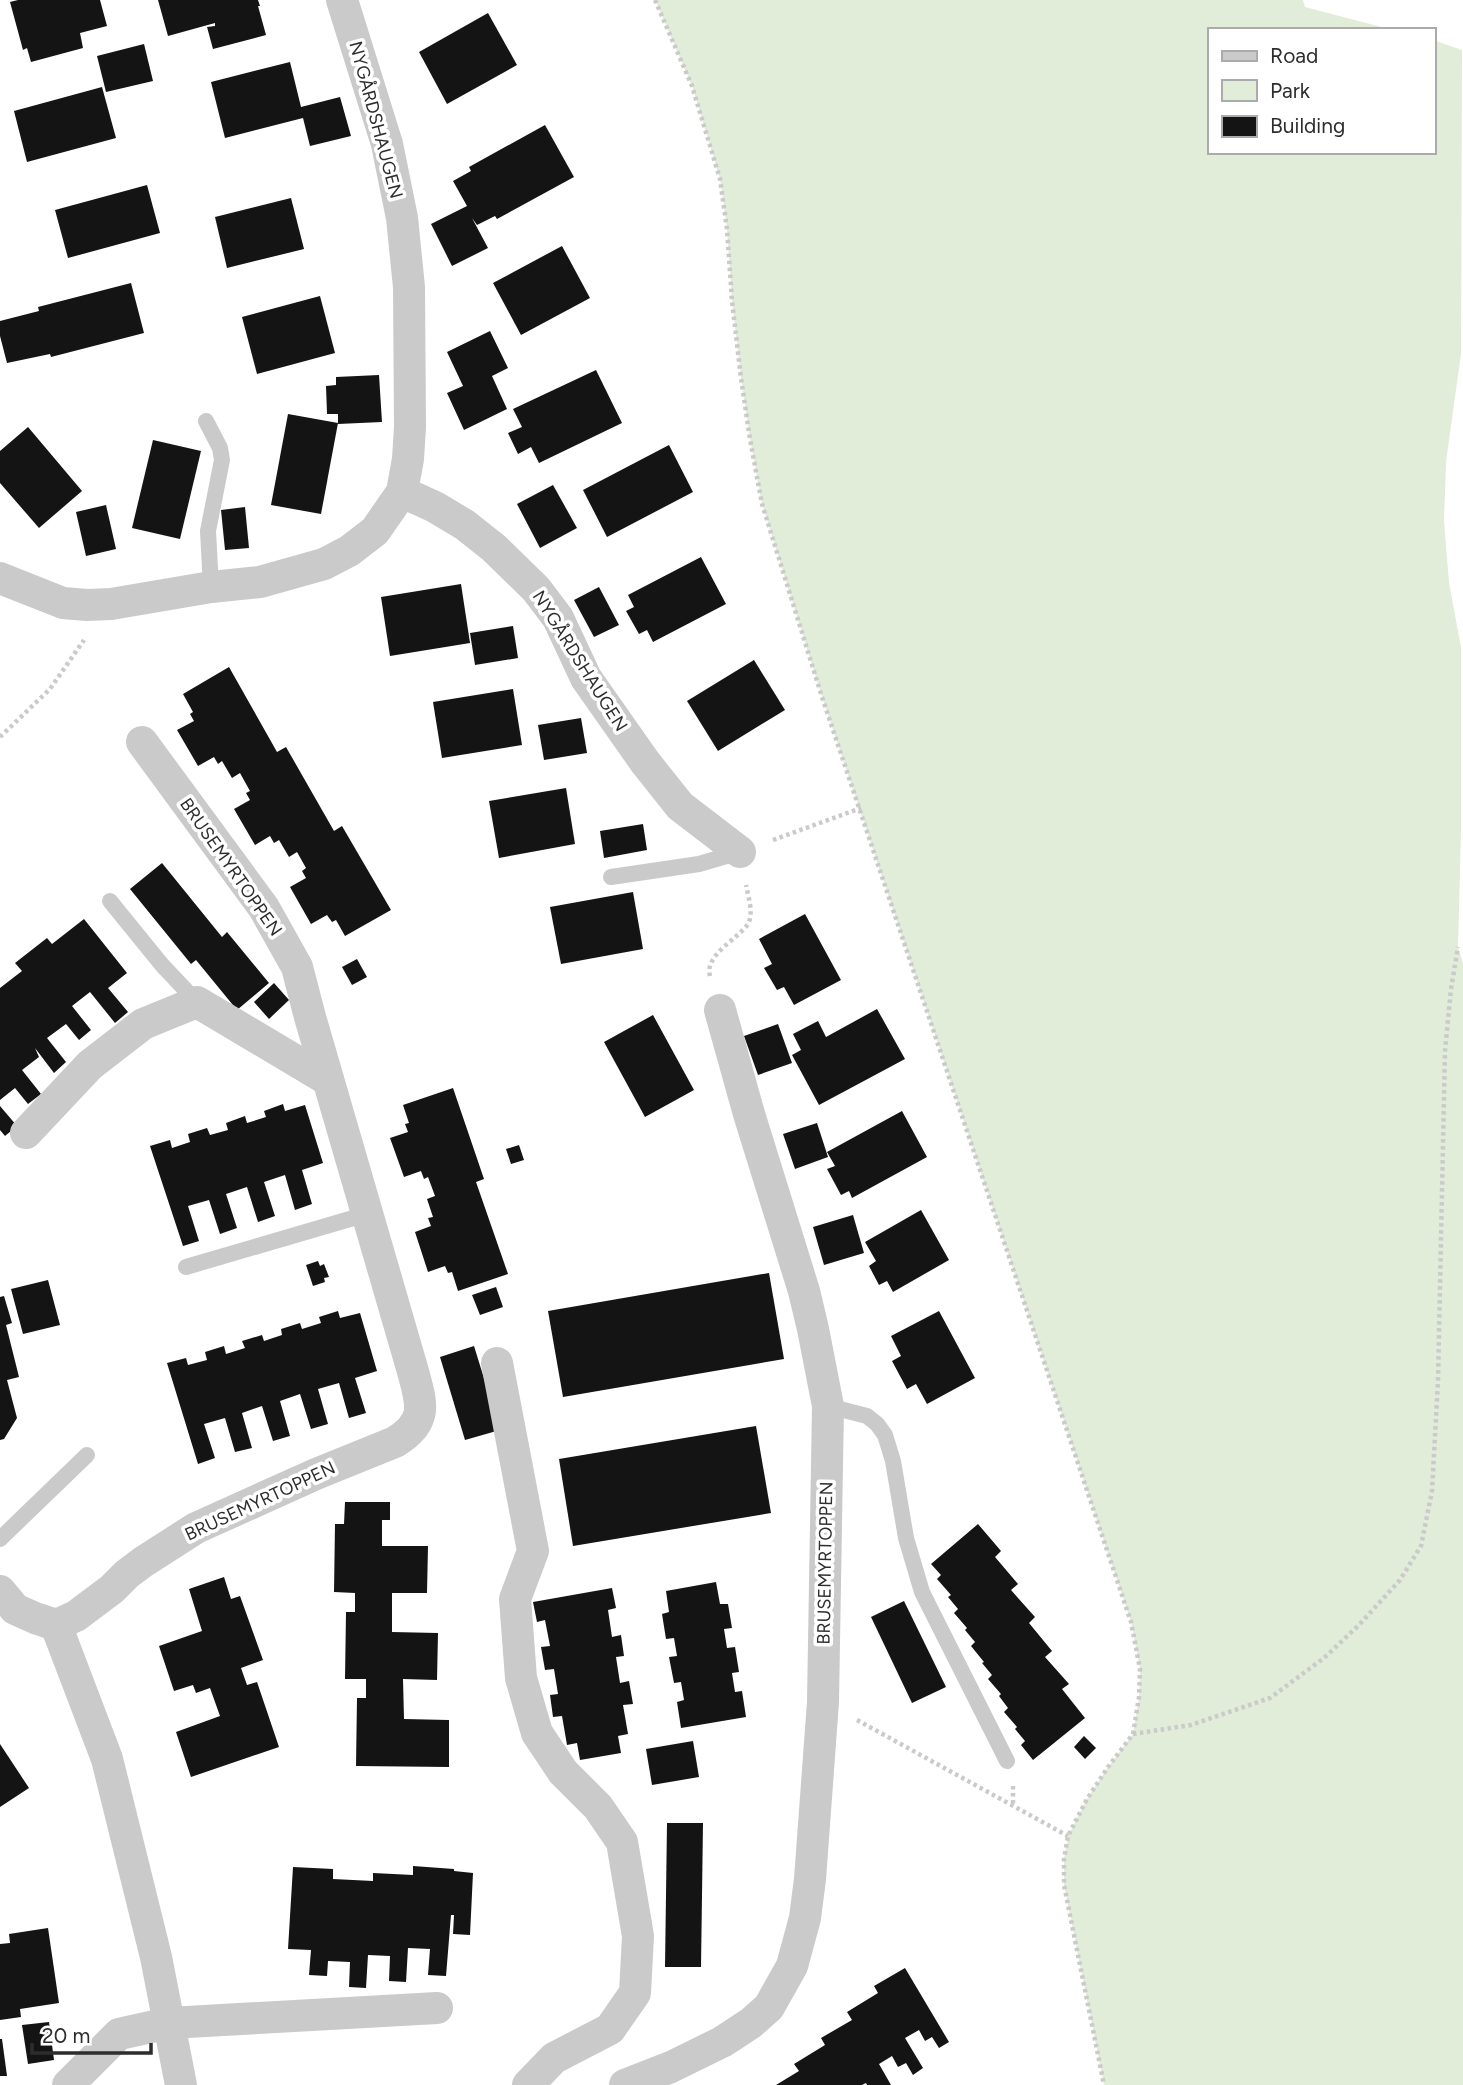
<svg xmlns="http://www.w3.org/2000/svg" width="1463" height="2085" font-family="Figtree,sans-serif">
<rect width="100%" height="100%" fill="#fff"/>
<polygon fill="#e1ecd9" points="655,0 1303,0 1305,7 1393,30 1209,30 1209,152 1433,152 1433,40 1462,50 1461,354 1446,462 1444,521 1449,583 1461,647 1461,830 1458,947 1463,963 1463,2085 1104,2085 1064,1885 1064,1859 1068,1836 1087,1799 1108,1767 1133,1734 1139,1697 1140,1669 1131,1622 822,697 762,504 750,439 741,378 732,301 727,229 720,179 692,86"/>
<g fill="#141414">
<polygon points="18,0 100,0 107,26 80,33 83,48 31,62 27,48 23,50 10,2"/>
<polygon points="158,0 258,0 260,6 258,6 266,35 213,49 207,27 215,26 215,23 168,36"/>
<polygon points="488,13 517,65 447,104 419,52"/>
<polygon points="144,44 153,81 106,92 97,56"/>
<polygon points="290,62 301,107 340,97 351,136 310,146 303,118 225,138 211,82"/>
<polygon points="102,87 116,138 27,162 14,111"/>
<polygon points="545,125 574,177 497,219 495,216 477,225 472,218 488,248 452,266 431,224 467,206 453,181 471,171 469,167"/>
<polygon points="147,185 160,233 68,258 55,210"/>
<polygon points="291,198 304,249 227,268 215,217"/>
<polygon points="562,246 590,298 521,335 493,283"/>
<polygon points="131,283 144,333 51,357 50,354 7,363 0,336 0,321 39,311 38,307"/>
<polygon points="320,296 335,353 257,374 242,317"/>
<polygon points="490,331 508,368 492,376 507,409 464,430 447,393 463,386 447,352"/>
<polygon points="596,370 622,423 539,463 531,447 518,454 508,433 522,427 513,409"/>
<polygon points="379,375 382,422 338,424 338,414 327,414 326,386 336,385 336,377"/>
<polygon points="288,414 338,423 321,514 271,505"/>
<polygon points="28,427 82,491 39,528 0,483 0,451"/>
<polygon points="153,440 201,451 180,539 132,528"/>
<polygon points="669,445 693,492 607,537 583,490"/>
<polygon points="553,485 577,528 540,548 517,504"/>
<polygon points="106,505 116,549 86,556 76,512"/>
<polygon points="245,507 249,548 225,550 221,510"/>
<polygon points="701,557 726,604 653,642 647,630 639,634 626,611 634,607 628,595"/>
<polygon points="461,584 470,643 390,656 381,597"/>
<polygon points="599,587 619,625 594,637 574,600"/>
<polygon points="513,626 518,658 475,665 470,633"/>
<polygon points="754,660 785,710 718,751 687,701"/>
<polygon points="229,667 277,752 286,747 334,831 342,826 391,910 345,936 336,920 332,922 327,915 311,924 290,887 306,878 302,871 306,868 297,852 289,857 279,840 274,843 270,836 255,845 234,809 250,800 246,793 250,791 240,773 232,778 222,761 218,764 214,757 198,766 177,730 194,721 190,714 193,712 183,694"/>
<polygon points="513,689 522,745 442,758 433,702"/>
<polygon points="581,718 587,753 544,760 538,725"/>
<polygon points="566,788 575,844 499,858 489,801"/>
<polygon points="643,824 647,850 604,858 600,831"/>
<polygon points="162,863 222,937 227,932 269,983 237,1010 196,960 191,964 130,889"/>
<polygon points="633,892 643,949 561,964 550,907"/>
<polygon points="805,914 841,980 794,1005 784,987 777,990 764,968 772,964 759,939"/>
<polygon points="84,919 127,973 108,988 128,1012 115,1023 90,992 72,1006 91,1030 79,1040 66,1024 47,1038 66,1062 54,1073 35,1048 39,1057 22,1070 41,1094 28,1104 15,1088 0,1100 0,988 22,971 15,963 47,938 52,944"/>
<polygon points="357,959 367,977 352,985 342,967"/>
<polygon points="274,983 289,1000 269,1019 254,1002"/>
<polygon points="877,1009 905,1059 819,1105 792,1055 801,1050 793,1034 818,1021 826,1037"/>
<polygon points="653,1015 694,1090 645,1117 604,1042"/>
<polygon points="778,1024 792,1063 758,1075 744,1036"/>
<polygon points="453,1088 484,1179 476,1182 508,1274 458,1291 452,1272 448,1273 445,1266 428,1272 415,1232 431,1226 428,1218 433,1217 427,1199 435,1196 428,1177 424,1179 421,1171 404,1177 390,1138 408,1132 405,1124 409,1123 403,1105"/>
<polygon points="283,1104 285,1111 305,1105 323,1163 302,1170 312,1204 295,1210 285,1175 264,1182 275,1216 258,1222 247,1187 226,1194 237,1228 220,1234 209,1200 188,1206 199,1241 183,1246 150,1146 170,1140 172,1148 190,1142 188,1134 207,1128 210,1135 228,1130 226,1123 245,1116 247,1123 266,1117 264,1111"/>
<polygon points="0,1106 17,1126 5,1136 0,1130"/>
<polygon points="902,1111 927,1157 852,1198 849,1191 841,1195 827,1169 835,1166 827,1152"/>
<polygon points="817,1123 828,1157 795,1169 783,1134"/>
<polygon points="519,1145 524,1160 511,1164 506,1149"/>
<polygon points="921,1210 949,1260 893,1292 887,1281 879,1285 869,1266 876,1261 865,1242"/>
<polygon points="853,1215 864,1253 824,1265 813,1227"/>
<polygon points="318,1261 320,1266 324,1264 329,1277 324,1278 325,1282 313,1286 306,1265"/>
<polygon points="769,1273 784,1359 563,1397 548,1311"/>
<polygon points="48,1280 60,1325 23,1334 11,1289"/>
<polygon points="496,1287 503,1307 480,1315 472,1295"/>
<polygon points="4,1296 12,1323 6,1325 19,1377 7,1380 17,1418 4,1439 0,1440 0,1297"/>
<polygon points="338,1311 340,1318 360,1313 377,1371 355,1378 366,1413 349,1418 339,1383 318,1389 328,1424 311,1429 300,1394 280,1401 290,1436 273,1441 262,1406 242,1413 252,1448 235,1452 225,1418 204,1424 215,1458 198,1464 167,1363 186,1358 188,1365 207,1360 205,1352 224,1346 226,1354 245,1348 242,1341 262,1335 264,1341 282,1335 281,1329 300,1323 302,1329 321,1323 319,1317"/>
<polygon points="939,1311 975,1378 927,1404 916,1384 907,1389 892,1361 901,1356 891,1336"/>
<polygon points="474,1346 500,1430 465,1440 440,1357"/>
<polygon points="756,1426 771,1513 573,1546 559,1459"/>
<polygon points="345,1502 390,1502 390,1520 382,1520 382,1546 428,1546 427,1593 392,1593 392,1632 438,1633 437,1680 403,1679 404,1719 449,1720 449,1767 356,1766 357,1698 366,1698 366,1679 345,1679 346,1612 355,1612 355,1593 334,1592 335,1524 344,1524"/>
<polygon points="978,1524 1001,1551 995,1557 1018,1584 1011,1590 1035,1617 1029,1623 1052,1651 1045,1657 1069,1684 1062,1689 1085,1718 1033,1760 1021,1745 1025,1741 1015,1729 1017,1727 1004,1712 1008,1708 999,1696 1001,1694 988,1679 992,1675 982,1663 984,1662 971,1646 975,1642 965,1630 967,1628 954,1613 958,1609 948,1597 951,1595 937,1579 941,1575 931,1564"/>
<polygon points="224,1577 231,1599 240,1596 263,1660 241,1668 247,1685 257,1682 279,1747 191,1777 176,1732 220,1716 210,1688 196,1693 193,1685 174,1691 159,1646 202,1631 189,1589"/>
<polygon points="716,1582 720,1604 728,1604 732,1628 724,1629 727,1648 735,1647 739,1672 732,1673 735,1692 742,1691 746,1717 681,1728 677,1702 684,1700 681,1682 674,1683 669,1657 677,1656 674,1638 666,1639 662,1614 669,1612 666,1591"/>
<polygon points="612,1588 616,1608 608,1610 612,1637 621,1635 624,1656 616,1657 620,1683 629,1681 633,1704 623,1705 628,1734 618,1736 621,1753 580,1760 577,1743 567,1745 562,1716 553,1717 550,1695 558,1694 554,1669 545,1670 541,1647 550,1646 545,1620 537,1622 533,1602"/>
<polygon points="904,1601 946,1687 912,1703 871,1617"/>
<polygon points="1084,1736 1096,1748 1085,1759 1074,1747"/>
<polygon points="693,1741 699,1777 652,1785 646,1749"/>
<polygon points="0,1744 29,1788 0,1807"/>
<polygon points="667,1823 703,1823 701,1967 665,1967"/>
<polygon points="413,1866 454,1869 454,1871 473,1873 470,1935 453,1934 454,1915 451,1915 446,1976 428,1975 430,1949 408,1948 406,1982 389,1981 390,1956 368,1955 366,1988 349,1987 350,1962 328,1961 327,1976 309,1975 311,1950 288,1949 293,1867 333,1869 333,1879 373,1881 373,1873 413,1875"/>
<polygon points="48,1928 59,2003 20,2009 21,2017 0,2020 0,1944 10,1943 9,1934"/>
<polygon points="905,1968 949,2042 939,2048 932,2037 925,2041 919,2030 905,2038 923,2068 913,2075 906,2063 898,2067 892,2056 879,2064 891,2085 867,2085 866,2083 862,2085 776,2085 799,2071 794,2064 825,2045 821,2038 852,2020 847,2012 878,1993 874,1986"/>
<polygon points="49,2022 54,2060 28,2064 22,2025"/>
<polygon points="0,2039 2,2039 7,2076 0,2076"/>
</g>
<g fill="none" stroke-linecap="round" stroke-linejoin="round">
<g stroke="#cacaca" stroke-width="4.5" stroke-dasharray="3.5 3.5" stroke-linecap="butt">
<polyline points="655,0 692,86 720,179 727,229 732,301 741,378 750,439 762,504 822,697 1131,1622 1140,1669 1139,1697 1133,1734 1108,1767 1087,1799 1068,1836 1064,1859 1064,1885 1104,2085"/>
<polyline points="0,737 50,689 84,640"/>
<polyline points="773,840 861,808"/>
<path d="M710,976C704,955 738,939 748,924C754,913 748,896 746,885"/>
<polyline points="857,1720 1068,1836"/>
<polyline points="1133,1734 1191,1725 1270,1698 1324,1658 1359,1625 1400,1580 1421,1546 1432,1491 1438,1381 1445,1051 1451,989 1458,947"/>
<polyline points="1013,1786 1013,1806"/>
</g>
<g stroke="#cacaca" stroke-width="16">
<polyline points="206,421 220,448 222,460 208,531 211,587"/>
<polyline points="611,877 699,864 740,852"/>
<polyline points="110,901 162,965 197,1002"/>
<polyline points="186,1267 367,1214"/>
<polyline points="828,1406 867,1416 877,1424 885,1435 893,1461 906,1538 922,1592 1007,1761"/>
<polyline points="0,1539 87,1455"/>
</g>
<g stroke="#cacaca" stroke-width="32">
<polyline points="402,492 435,507 465,525 494,548 536,589 558,618 586,678 645,762 680,806 740,852"/>
<polyline points="0,578 63,603 87,605 111,604 211,587 260,582 324,564 349,551 375,531 402,492 408,459 410,427 409,287 402,218 387,144 342,0"/>
<polyline points="26,1133 90,1065 143,1024 197,1002 328,1080"/>
<polyline points="497,1363 533,1551 515,1599 521,1678 537,1733 563,1772 598,1807 622,1842 638,1936 635,1993 610,2029 554,2058 528,2085"/>
<path d="M0,1591L15,1609L35,1618L56,1625L76,1616L112,1589L127,1574L143,1562L196,1528L316,1474L395,1442C430,1421 421,1402 412,1368L310,1017L297,967L264,908L142,742"/>
<polyline points="56,1625 107,1759 156,1957 181,2085"/>
<polyline points="68,2085 119,2034 169,2023 437,2008"/>
<polyline points="625,2085 671,2067 722,2042 751,2023 769,2007 792,1966 805,1918 810,1879 823,1702 828,1406 813,1329 804,1291 749,1114 720,1010"/>
</g>
</g>
<g text-anchor="middle" dominant-baseline="central" stroke-width="7" stroke-linejoin="round" paint-order="stroke">
<g font-size="18" fill="#2d2d2d" stroke="#fff">
<text transform="translate(376 120) rotate(75)">NYGÅRDSHAUGEN</text>
<text transform="translate(580 661) rotate(58)">NYGÅRDSHAUGEN</text>
<text transform="translate(231 867) rotate(55)">BRUSEMYRTOPPEN</text>
<text transform="translate(260 1501) rotate(-25)">BRUSEMYRTOPPEN</text>
<text transform="translate(825 1563) rotate(-89)">BRUSEMYRTOPPEN</text>
</g>
</g>
<rect x="1208" y="28" width="228" height="126" fill="#ffffff" stroke="#ababab" stroke-width="2"/>
<rect x="1222" y="51" width="35" height="10" fill="#cacaca" stroke="#ababab" stroke-width="2"/>
<text x="1270" y="63" font-size="21" fill="#2d2d2d">Road</text>
<rect x="1222" y="80" width="35" height="21" fill="#e1ecd9" stroke="#ababab" stroke-width="2"/>
<text x="1270" y="98" font-size="21" fill="#2d2d2d">Park</text>
<rect x="1222" y="116" width="35" height="21" fill="#141414" stroke="#ababab" stroke-width="2"/>
<text x="1270" y="133" font-size="21" fill="#2d2d2d">Building</text>
<path d="M32 2043v10h119v-10" fill="none" stroke="#2d2d2d" stroke-width="3.5"/>
<text x="42" y="2043" font-size="21" fill="#2d2d2d" stroke="#ffffff" stroke-width="5" paint-order="stroke">20 m</text>
</svg>
